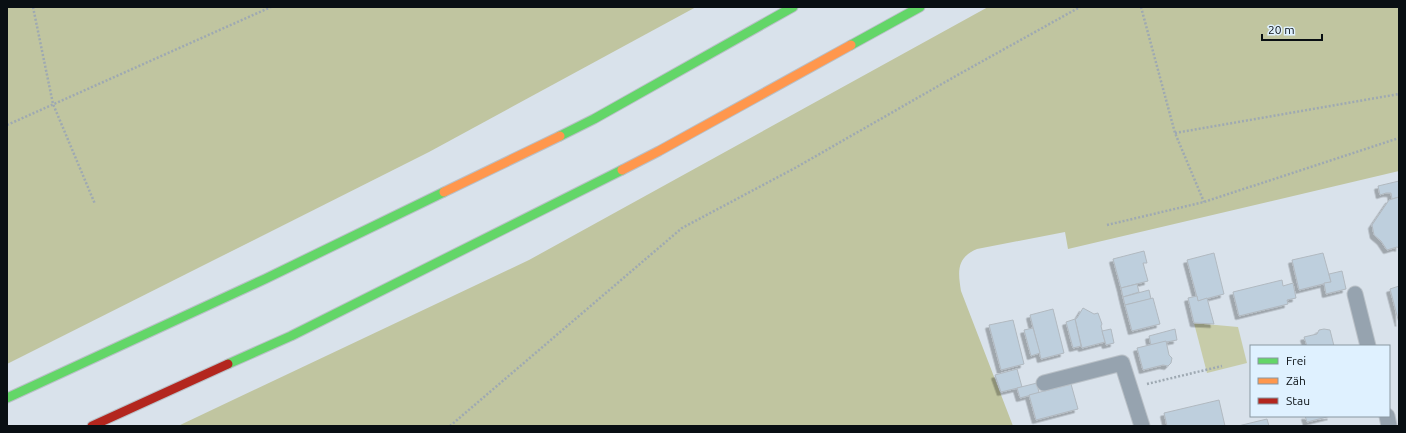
<svg xmlns="http://www.w3.org/2000/svg" width="1406" height="433" font-family="Ubuntu,sans-serif">
<defs>
<filter id="shadow"><feDropShadow dx="-3.5" dy="3.5" stdDeviation="0" flood-color="#0004"/></filter>
</defs>
<rect width="100%" height="100%" fill="#d9e2eb"/>
<polygon fill="#c7cca9" points="1194,323 1238,327 1247,363 1207,373"/>
<g fill="#c0c5a0">
<polygon points="7,7 696,7 429,152 7,364"/>
<path d="M988,7H1399V171L1068,249L1065,232L977,249C956,258 958,272 961,291L1013,426H178L529,260Z"/>
</g>
<g fill="#becfdd" stroke="#b1b9c0" filter="url(#shadow)">
<polygon points="1399,181 1399,197 1392,199 1391,193 1386,193 1380,195 1378,186"/>
<polygon points="1399,197 1399,248 1397,247 1387,250 1381,241 1374,235 1372,225 1389,200"/>
<polygon points="1144,251 1147,263 1143,263 1148,281 1121,288 1113,259"/>
<polygon points="1214,253 1224,294 1198,301 1187,260"/>
<polygon points="1323,253 1331,282 1299,290 1292,260"/>
<polygon points="1342,271 1346,289 1326,294 1324,283 1331,282 1329,274"/>
<polygon points="1282,280 1283,286 1293,283 1296,298 1287,300 1288,304 1239,316 1233,292"/>
<polygon points="1137,284 1139,292 1123,297 1121,288"/>
<polygon points="1399,286 1399,323 1390,289"/>
<polygon points="1149,290 1151,299 1125,305 1123,297"/>
<polygon points="1197,296 1198,301 1207,298 1214,324 1194,323 1188,298"/>
<polygon points="1153,298 1160,324 1132,331 1125,305"/>
<polygon points="1083,308 1094,314 1098,313 1102,324 1101,326 1105,342 1082,348 1075,319 1077,318"/>
<polygon points="1053,309 1064,353 1041,359 1030,315"/>
<polygon points="1075,319 1081,346 1073,348 1066,322"/>
<polygon points="1013,320 1024,364 1001,370 989,325"/>
<polygon points="1033,328 1040,353 1031,356 1024,330"/>
<polygon points="1111,329 1114,343 1106,345 1102,331"/>
<polygon points="1175,329 1177,340 1151,345 1149,336"/>
<polygon points="1324,329 1330,330 1334,346 1307,346 1304,337 1317,334 1319,330"/>
<polygon points="1166,341 1169,355 1172,358 1171,363 1168,366 1163,365 1143,370 1137,348"/>
<polygon points="1017,369 1022,387 1001,392 995,375"/>
<polygon points="1037,383 1039,393 1020,398 1017,388"/>
<polygon points="1071,384 1078,409 1036,420 1029,395"/>
<polygon points="1219,400 1225,426 1167,426 1164,413"/>
<polygon points="1305,416 1331,416 1307,422"/>
<polygon points="1267,419 1269,426 1238,426"/>
</g>
<g fill="none" stroke-linecap="round" stroke-linejoin="round">
<defs>
<g id="street">
<polyline points="1355,294 1368,346"/>
<polyline points="1044,383 1122,363 1142,426"/>
<polyline points="1387,416 1389,426"/>
</g>
<g id="fast">
<polyline points="851,45 920,7"/>
<polyline points="560,136 594,119 793,7"/>
<polyline points="228,364 291,336 622,170"/>
<polyline points="7,398 265,279 444,192"/>
</g>
<g id="slow">
<polyline points="622,170 659,151 851,45"/>
<polyline points="444,192 560,136"/>
</g>
<polyline id="jam" points="92,426 228,364"/>
</defs>
<use href="#street" stroke="#b9c0c7" stroke-width="17"/>
<use href="#fast" stroke="#b9c0c7" stroke-width="11"/>
<use href="#slow" stroke="#b9c0c7" stroke-width="11"/>
<use href="#jam" stroke="#b9c0c7" stroke-width="11"/>
<g stroke="#9ea9b2" stroke-width="2.5" stroke-dasharray="2 2" stroke-linecap="butt">
<polyline points="33,7 53,104 95,204"/>
<polyline points="1141,7 1175,133 1204,202"/>
<polyline points="7,125 271,7"/>
<polyline points="1175,133 1399,94"/>
<polyline points="1107,225 1204,202 1399,138"/>
<polyline points="1147,384 1222,366"/>
<polyline points="450,426 682,228 795,168 954,77 1080,7"/>
</g>
<use href="#street" stroke="#96a3af" stroke-width="15"/>
<use href="#fast" stroke="#63d668" stroke-width="9"/>
<use href="#slow" stroke="#ff974d" stroke-width="9"/>
<use href="#jam" stroke="#b3261e" stroke-width="9"/>
</g>
<rect width="1406" height="433" fill="none" stroke="#090f13" stroke-width="16"/>
<rect x="1250" y="345" width="140" height="72" fill="#dff1ff" stroke="#8997a1"/>
<rect x="1258" y="358" width="20" height="6" fill="#63d668" stroke="#8997a1"/>
<text x="1286" y="365" font-size="12" fill="#090f13">Frei</text>
<rect x="1258" y="378" width="20" height="6" fill="#ff974d" stroke="#8997a1"/>
<text x="1286" y="385" font-size="12" fill="#090f13">Zäh</text>
<rect x="1258" y="398" width="20" height="6" fill="#b3261e" stroke="#8997a1"/>
<text x="1286" y="405" font-size="12" fill="#090f13">Stau</text>
<path d="M1262 34v6h60v-6" fill="none" stroke="#090f13" stroke-width="2"/>
<text x="1268" y="34" font-size="12" fill="#090f13" stroke="#dff1ff" stroke-width="3" paint-order="stroke">20 m</text>
</svg>
